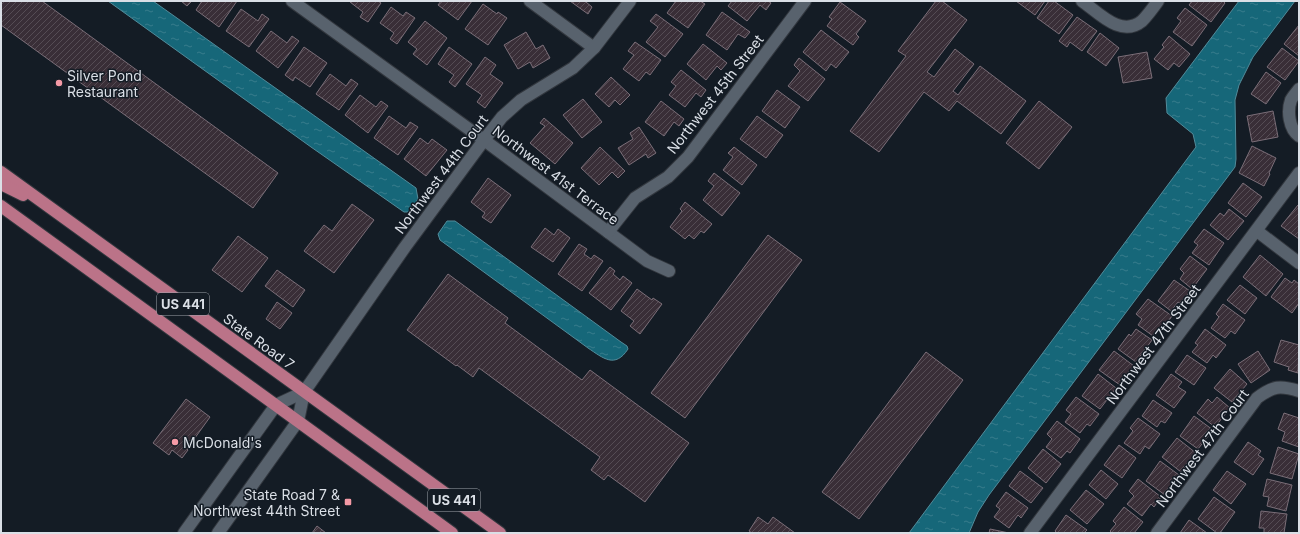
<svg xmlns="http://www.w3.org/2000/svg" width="1300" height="534" font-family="Inter,sans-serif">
<defs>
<pattern id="water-ripples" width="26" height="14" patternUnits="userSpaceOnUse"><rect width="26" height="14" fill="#166779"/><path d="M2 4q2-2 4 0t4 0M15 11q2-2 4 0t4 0" fill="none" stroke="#377c8c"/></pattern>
<pattern id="building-hatch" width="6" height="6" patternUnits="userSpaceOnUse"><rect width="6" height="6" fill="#392e37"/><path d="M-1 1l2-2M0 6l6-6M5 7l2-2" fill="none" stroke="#554c54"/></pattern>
</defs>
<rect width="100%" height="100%" fill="#141c25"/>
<g fill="url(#water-ripples)" stroke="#518b9a">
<polygon points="108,1 153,1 416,188 418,199 410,212 404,212 311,147"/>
<polygon points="1239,1 1295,1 1253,57 1239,85 1235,100 1236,159 1235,167 989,495 978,512 969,533 909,533 1196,147 1193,134 1167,113 1166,98"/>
<path d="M447,221H455L621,342L627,346L628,349C615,369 603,358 588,348L440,240L438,234Z"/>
</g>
<g fill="url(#building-hatch)" stroke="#7b6e78">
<polygon points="1,1 42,1 278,173 253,208 1,25"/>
<polygon points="181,1 192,1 187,6"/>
<polygon points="202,1 237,1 219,27 196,10"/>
<polygon points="351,1 378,1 381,3 368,22 360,17 363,12 350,2"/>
<polygon points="441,1 472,1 458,20 438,5"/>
<polygon points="570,1 587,1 586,2 592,7 588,14"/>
<polygon points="676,1 700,1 705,4 688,28 667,13"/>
<polygon points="732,1 768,1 771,3 766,10 760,5 747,21 728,6"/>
<polygon points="936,1 942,1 967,20 927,72 934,77 955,49 974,64 953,91 958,95 980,66 1026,101 1001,134 957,101 949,111 924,92 879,152 850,131 906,56 898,51"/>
<polygon points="1016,1 1045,1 1035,15"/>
<polygon points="1049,1 1054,1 1073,15 1059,34 1037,18"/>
<polygon points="1192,1 1223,1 1225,3 1211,22 1189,5"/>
<polygon points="840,2 866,21 856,34 859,37 853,45 827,26 832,19 829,17"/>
<polygon points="483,4 497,14 498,12 507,18 488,45 465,29"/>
<polygon points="391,7 403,16 406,12 415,18 397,44 390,39 394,33 380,23"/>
<polygon points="1185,8 1207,25 1192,46 1173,32 1181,21 1177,18"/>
<polygon points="241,9 258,21 262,14 269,19 249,47 226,31"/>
<polygon points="722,12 750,32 745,38 738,34 727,50 706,35"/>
<polygon points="656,14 683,34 665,57 646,42 658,27 650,21"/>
<polygon points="1077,17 1097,31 1082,51 1070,42 1067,47 1059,41"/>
<polygon points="425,21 447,38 427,65 413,54 417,49 408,42"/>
<polygon points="1299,25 1299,56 1284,44"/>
<polygon points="821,30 849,52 836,68 831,64 826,71 803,52"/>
<polygon points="271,31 287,43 292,36 299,41 278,68 256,51"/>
<polygon points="526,32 536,49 543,45 550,58 533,68 530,62 518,69 504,45"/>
<polygon points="1100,33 1119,48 1106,66 1087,52"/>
<polygon points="1169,36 1190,54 1179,67 1174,63 1168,70 1154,59 1164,47 1162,45"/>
<polygon points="635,42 661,60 650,75 646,72 639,81 623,69 634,55 628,51"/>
<polygon points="703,44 727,63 721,70 717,66 706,80 687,64"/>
<polygon points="304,47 327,63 310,87 295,77 293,81 285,75"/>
<polygon points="449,47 472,64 455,87 449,82 454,75 438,64"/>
<polygon points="1282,48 1299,61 1285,80 1267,67"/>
<polygon points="1147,52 1152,78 1123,83 1118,57"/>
<polygon points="485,57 496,65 490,74 503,83 485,108 477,102 482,95 466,84"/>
<polygon points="799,58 825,79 808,101 788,86 800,71 794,65"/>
<polygon points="681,70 706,90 701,97 696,93 685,107 669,95 676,86 671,82"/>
<polygon points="1266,72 1281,83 1266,104 1251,94"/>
<polygon points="330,74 346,86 351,79 358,84 339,110 316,94"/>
<polygon points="611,77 630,95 620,105 615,100 609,107 595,94"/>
<polygon points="777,90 800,107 785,128 762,111"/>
<polygon points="360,95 376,107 381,101 388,106 368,133 345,115"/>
<polygon points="583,99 602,122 582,138 563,115"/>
<polygon points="661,101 684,119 679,126 674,122 664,136 645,122"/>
<polygon points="1039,101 1072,127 1039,169 1006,143"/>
<polygon points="1273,111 1278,137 1252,142 1247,116"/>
<polygon points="389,116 406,128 410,122 418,127 398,155 374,138"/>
<polygon points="757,116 783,135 766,158 740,139"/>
<polygon points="544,118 573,143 555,164 530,143 545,126 540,123"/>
<polygon points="639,127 656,153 648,158 646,154 629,165 618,148 633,139 630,133"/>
<polygon points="420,138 428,144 432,139 447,150 426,176 404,159"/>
<polygon points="1252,146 1276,158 1269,173 1270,174 1264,186 1239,173"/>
<polygon points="600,147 625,171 618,178 612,172 599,185 581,168"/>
<polygon points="734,147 757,165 742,185 723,170 733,157 728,153"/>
<polygon points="714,173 740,193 722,216 703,200 714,186 708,181"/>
<polygon points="488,178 511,195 491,223 482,217 485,213 471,202"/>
<polygon points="1243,183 1262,197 1246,217 1228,203"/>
<polygon points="685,202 712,224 704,233 701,231 694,239 689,235 685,239 670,227 682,211 680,209"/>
<polygon points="352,204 374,220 334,273 304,251 324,225 332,231"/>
<polygon points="1298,205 1299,206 1299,239 1281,226"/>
<polygon points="1229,209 1244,221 1228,240 1210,225 1220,213 1224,216"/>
<polygon points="545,228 554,235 558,229 570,238 553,262 531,247"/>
<polygon points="1204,229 1224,243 1209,265 1192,253 1198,245 1194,242"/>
<polygon points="768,235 802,260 685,418 651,393"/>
<polygon points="238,236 268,258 242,292 212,270"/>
<polygon points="579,244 587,249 584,254 591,259 594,255 603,261 582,291 558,274"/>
<polygon points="1260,255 1283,274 1266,296 1243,277"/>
<polygon points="1190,256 1207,269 1192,289 1180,279 1184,273 1180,269"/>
<polygon points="610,267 615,271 613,274 620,280 623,276 632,283 611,310 589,293"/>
<polygon points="277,270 305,290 293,307 265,286"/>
<polygon points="448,274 508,318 505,323 582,380 590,370 689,443 645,502 608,475 604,480 591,470 600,457 479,368 473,377 457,365 456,366 407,330"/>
<polygon points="1285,278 1292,283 1294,280 1299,284 1299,303 1292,313 1271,297"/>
<polygon points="1174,280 1190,291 1181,304 1178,302 1171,311 1158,301"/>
<polygon points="1240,285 1257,298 1245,314 1227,300"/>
<polygon points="637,289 652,300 653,298 662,304 640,334 630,326 634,321 621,311"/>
<polygon points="1148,299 1172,316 1163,329 1160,327 1153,336 1138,325 1142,319 1136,314"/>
<polygon points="277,302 292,313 280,329 266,319"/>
<polygon points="1223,304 1245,320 1235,334 1231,331 1225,338 1211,328 1219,317 1216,314"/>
<polygon points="1136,329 1152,340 1136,362 1118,349 1129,334 1131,336"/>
<polygon points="1205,329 1226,345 1216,358 1213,355 1207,363 1192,352 1198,345 1195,343"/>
<polygon points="1281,340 1299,345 1298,373 1288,370 1289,367 1274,362"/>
<polygon points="1114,351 1134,366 1120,385 1099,370"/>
<polygon points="1258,351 1270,370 1251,383 1238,364"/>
<polygon points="926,352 963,380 859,519 822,492"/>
<polygon points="1187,355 1206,368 1194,385 1175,372"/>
<polygon points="1230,369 1247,384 1232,402 1214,388"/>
<polygon points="1098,374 1116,388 1100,409 1082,396"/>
<polygon points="1171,374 1182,382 1178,387 1186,392 1174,408 1156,395"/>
<polygon points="1076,397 1099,414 1090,426 1087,424 1080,433 1065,422 1071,414 1066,410"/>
<polygon points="1217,397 1230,408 1215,427 1197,413 1208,399 1212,403"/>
<polygon points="186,399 210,417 187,449 188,450 182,458 172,450 169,455 153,443"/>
<polygon points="1153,400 1172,413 1165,423 1161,421 1157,427 1142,416"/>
<polygon points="1284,413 1299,418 1299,447 1282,441 1285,432 1278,429"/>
<polygon points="1194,416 1213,430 1198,449 1180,436"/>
<polygon points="1138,418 1160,434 1149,449 1145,446 1140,454 1124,443 1133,431 1130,428"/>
<polygon points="1057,421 1080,439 1070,453 1067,451 1061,458 1046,447 1052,439 1047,434"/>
<polygon points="1177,438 1196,453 1181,472 1162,457"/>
<polygon points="1248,442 1261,451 1258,455 1264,459 1253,475 1234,462"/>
<polygon points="1119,445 1136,458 1122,478 1104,465"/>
<polygon points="1278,447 1299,454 1292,479 1270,473"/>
<polygon points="1043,449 1061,464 1046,483 1028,468"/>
<polygon points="1160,461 1179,475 1165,495 1146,481"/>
<polygon points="1101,470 1118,484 1106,499 1089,485"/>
<polygon points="1020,471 1043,488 1031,503 1009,486"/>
<polygon points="1227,471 1246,484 1231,504 1213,490"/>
<polygon points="1138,479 1161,497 1154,507 1151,504 1142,516 1127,504 1134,496 1129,491"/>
<polygon points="1267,479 1292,485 1286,511 1267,506 1269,497 1263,496"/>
<polygon points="1086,490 1104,504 1087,524 1070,510"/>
<polygon points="1006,492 1028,508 1021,518 1018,515 1009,528 994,517 1000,509 996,506"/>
<polygon points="1214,497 1235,512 1220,533 1217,533 1198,519"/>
<polygon points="1124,507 1143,522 1134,533 1112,533 1110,531 1116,524 1113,521"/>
<polygon points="1261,511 1287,514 1284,533 1264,533 1264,528 1259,528"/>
<polygon points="1066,515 1087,530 1084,533 1057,533 1055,531"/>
<polygon points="758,517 768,524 773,517 795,533 752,533 749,531"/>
<polygon points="1189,520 1207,533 1180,533"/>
<polygon points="317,526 326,533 312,533"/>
<polygon points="990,529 1009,533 989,533"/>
</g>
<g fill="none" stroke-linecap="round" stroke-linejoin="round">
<defs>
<g id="minor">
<polyline points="292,1 484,140 647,261 669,271"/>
<polyline points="530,1 594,48"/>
<path d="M1082,1C1099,13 1121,38 1142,21C1148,15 1153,8 1158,1"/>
<path d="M1299,89C1297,92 1293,96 1291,100C1287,111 1289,129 1299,136"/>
<polyline points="1257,231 1299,263"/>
<polyline points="608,232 635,198 668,177 688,157 805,1"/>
<polyline points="184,533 276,405 304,392"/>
<polyline points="218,533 298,421 304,392 405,247 484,140 502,117 521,100 573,68 594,48 630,1"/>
<polyline points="1030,533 1299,173"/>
<path d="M1157,533L1257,398C1273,386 1280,385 1299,391"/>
</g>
<g id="major">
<polyline points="1,172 500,533"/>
<polyline points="1,184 23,195"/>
<polyline points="1,206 452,533"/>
</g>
</defs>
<use href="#minor" stroke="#32373e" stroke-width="14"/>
<use href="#major" stroke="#32373e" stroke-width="14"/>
<use href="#minor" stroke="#58626d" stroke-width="12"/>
<use href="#major" stroke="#bb7388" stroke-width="12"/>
</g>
<g fill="#f49aa6" stroke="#141c25" stroke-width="1.5">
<circle cx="59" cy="83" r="4"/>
<circle cx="175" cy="442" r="4"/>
<rect x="344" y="498" width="8" height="8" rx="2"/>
</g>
<g text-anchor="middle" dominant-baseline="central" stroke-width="3" stroke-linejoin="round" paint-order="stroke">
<g fill="#141c25" stroke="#9fa4ac" stroke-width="1">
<rect x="157" y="293" width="52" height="22" rx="3"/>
<rect x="428" y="489" width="52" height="22" rx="3"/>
</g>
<g font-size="13" font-weight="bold" fill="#dadfe6">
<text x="183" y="304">US 441</text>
<text x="454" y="500">US 441</text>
</g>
<g font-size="14" fill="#dadfe6" stroke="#141c25" text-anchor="start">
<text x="67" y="75">Silver Pond<tspan x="67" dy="16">Restaurant</tspan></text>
<text x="183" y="442">McDonald's</text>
<text x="340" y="494" text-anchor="end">State Road 7 &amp;<tspan x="340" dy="16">Northwest 44th Street</tspan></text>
</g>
<g font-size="14" fill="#dadfe6" stroke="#141c25">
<text transform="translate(715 94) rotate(-52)">Northwest 45th Street</text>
<text transform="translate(441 174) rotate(-53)">Northwest 44th Court</text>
<text transform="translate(556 175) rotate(37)">Northwest 41st Terrace</text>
<text transform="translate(259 341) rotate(36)">State Road 7</text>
<text transform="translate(1153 344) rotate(-53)">Northwest 47th Street</text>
<text transform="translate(1202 448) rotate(-53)">Northwest 47th Court</text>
</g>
</g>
<rect width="1300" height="534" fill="none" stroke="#dadfe6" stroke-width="4"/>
</svg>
